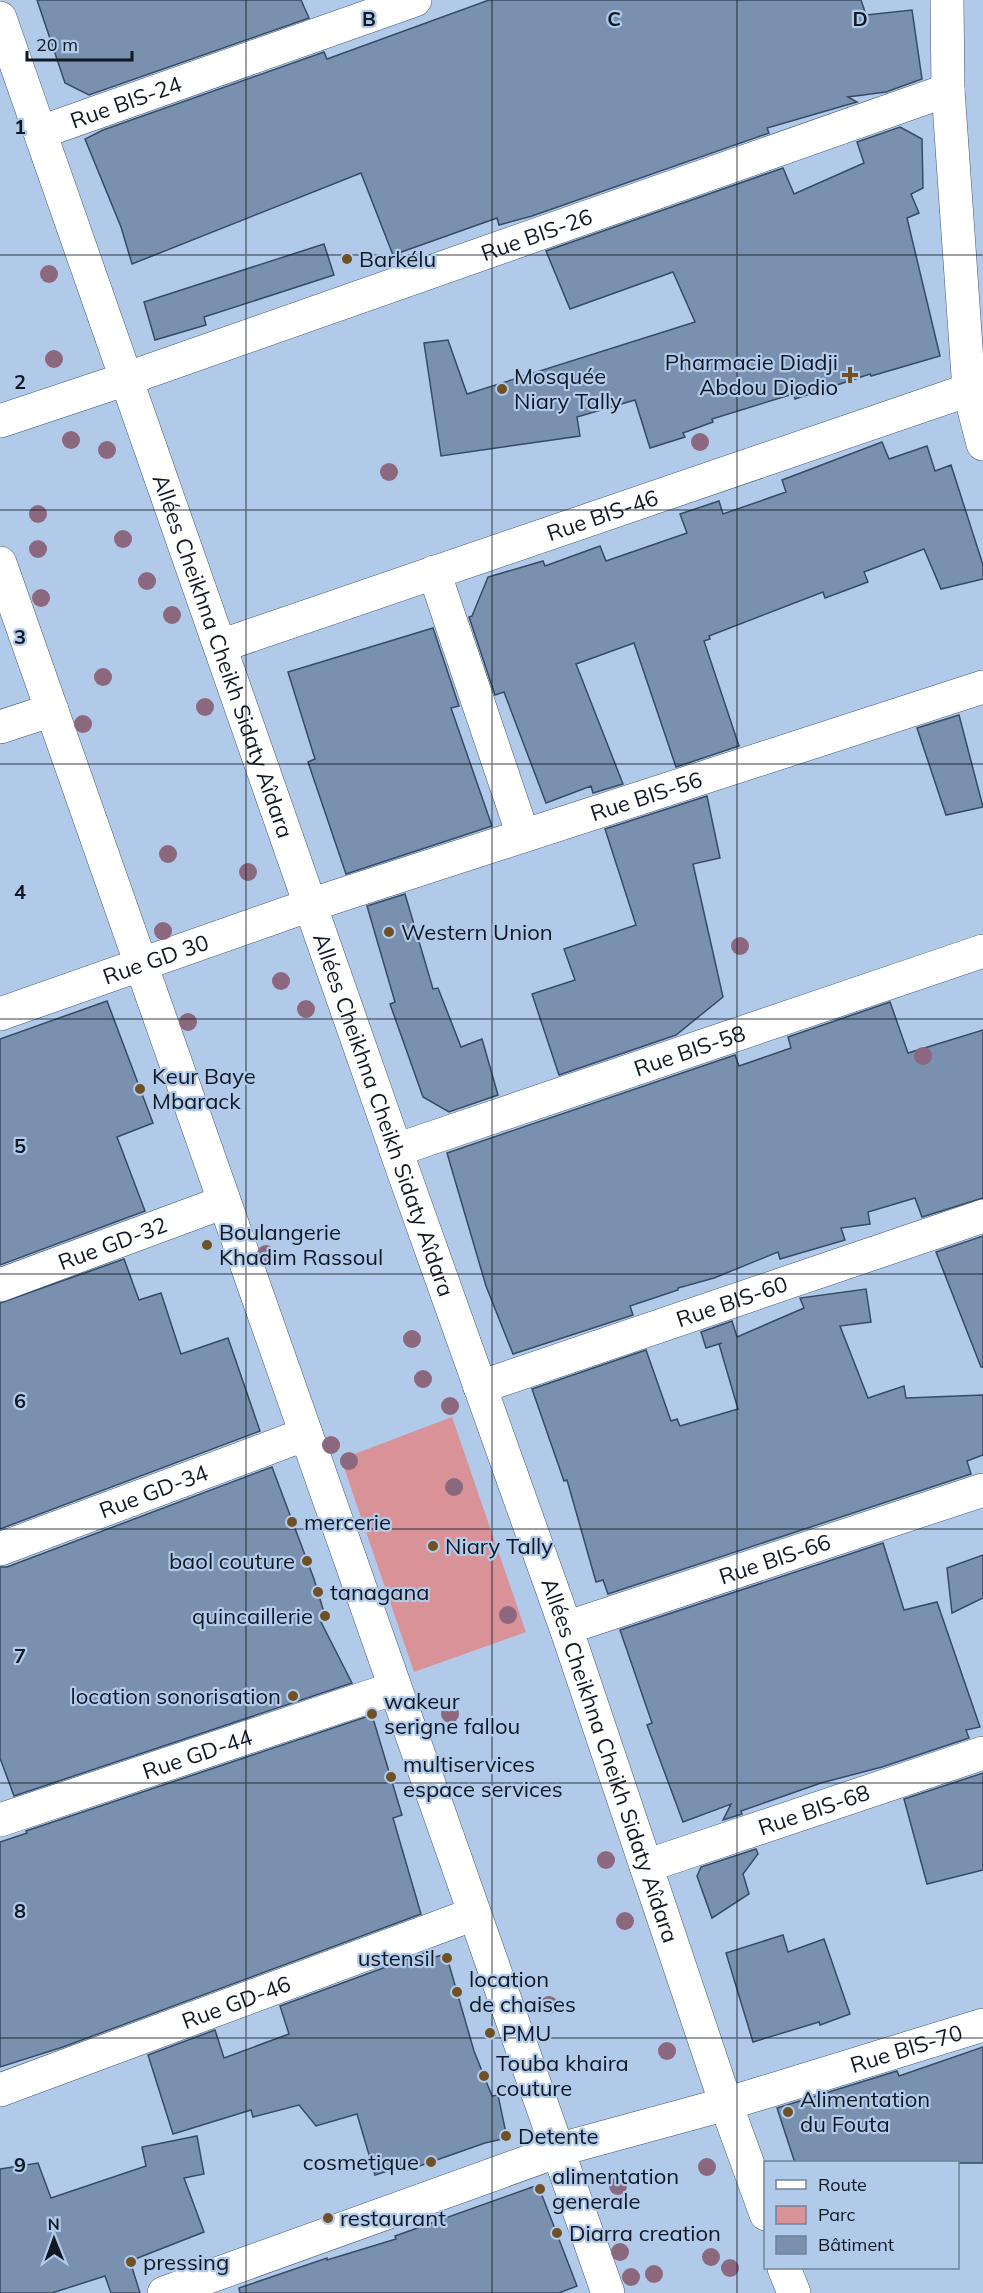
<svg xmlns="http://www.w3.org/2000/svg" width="983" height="2293" font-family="Mulish,sans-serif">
<rect width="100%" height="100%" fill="#b2caea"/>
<polygon fill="#d99398" points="452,1417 526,1632 414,1672 341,1459"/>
<g fill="#7990ae" stroke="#364b66" stroke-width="1.5">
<polygon points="37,0 301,0 309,18 89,95 65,83"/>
<polygon points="489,0 861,0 866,15 912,10 922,79 886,92 848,97 857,102 767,128 769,133 532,216 499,225 497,218 393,255 361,173 132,264 121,227 85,139 103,130 324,52 327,59"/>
<polygon points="900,127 922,139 923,188 911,194 919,213 907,218 940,356 871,376 870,374 795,399 793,394 712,419 713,422 683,433 685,437 650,448 635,400 577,417 580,436 441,456 424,343 448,340 467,394 695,322 673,272 570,309 546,251 783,168 794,194 864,163 857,142"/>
<polygon points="324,244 334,275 204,317 206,325 155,340 144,302"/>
<polygon points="882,442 889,459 927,446 935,471 951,465 983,565 983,579 941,589 924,549 864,572 868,582 825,598 823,592 709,636 710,639 704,641 739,746 676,767 634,643 576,664 623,784 593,793 591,786 546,803 504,692 495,695 469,617 472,616 488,577 543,561 545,566 600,546 606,561 687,533 680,514 719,501 723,514 786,492 782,480"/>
<polygon points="433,628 459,706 451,708 492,826 346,874 308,762 315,759 288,672"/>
<polygon points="959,715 983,807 946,815 917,728"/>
<polygon points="707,796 720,858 693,864 723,997 676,1035 559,1075 532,994 575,980 564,949 636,925 605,829"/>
<polygon points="405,894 433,989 438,988 461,1047 482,1039 498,1095 449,1112 423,1097 390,1004 395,1002 367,906"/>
<polygon points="107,1001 153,1123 117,1137 145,1211 0,1265 0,1039"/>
<polygon points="890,1002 908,1053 983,1030 983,1198 922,1217 915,1198 868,1212 870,1224 841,1228 845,1240 780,1259 778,1252 714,1278 678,1288 678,1290 630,1306 633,1315 513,1354 486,1286 447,1153 735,1055 739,1066 791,1048 788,1037"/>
<polygon points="983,1236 983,1367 981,1367 936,1252"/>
<polygon points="124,1259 139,1300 161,1293 181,1354 228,1338 260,1431 0,1529 0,1303"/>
<polygon points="866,1289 871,1322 840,1326 868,1398 904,1386 906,1398 983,1395 983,1455 967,1461 971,1474 608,1594 603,1580 596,1582 567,1480 564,1481 532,1389 646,1350 671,1421 677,1419 680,1426 738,1409 719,1344 722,1343 706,1348 701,1332 732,1321 737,1337 804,1308 800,1298"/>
<polygon points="272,1467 314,1579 326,1619 321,1622 352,1683 14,1796 0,1758 0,1567 7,1567"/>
<polygon points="883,1543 904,1610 937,1602 980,1727 966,1730 969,1738 882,1767 821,1783 741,1811 742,1814 723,1820 731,1804 683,1822 647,1725 652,1723 620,1630"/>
<polygon points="983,1555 983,1598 952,1613 947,1568"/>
<polygon points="372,1715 402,1815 393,1818 421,1914 63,2047 0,2067 0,1842 27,1833 26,1831"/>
<polygon points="983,1773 983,1870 927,1884 904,1799"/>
<polygon points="756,1849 758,1854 743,1874 749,1894 712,1918 697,1876 701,1867"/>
<polygon points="783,1935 788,1952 824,1939 850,2014 820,2025 819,2022 753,2042 726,1953"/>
<polygon points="432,1950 435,1957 446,1954 474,2051 492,2096 498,2095 507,2138 485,2143 408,2170 406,2165 375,2175 357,2114 316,2126 299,2105 253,2117 251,2110 173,2134 148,2055 215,2030 224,2058 289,2034 280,2006"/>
<polygon points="983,2047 983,2163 795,2163 777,2108 897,2071 899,2076"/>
<polygon points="197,2136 204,2174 184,2178 204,2232 130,2261 140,2293 111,2293 105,2276 52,2293 0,2293 0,2169 38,2163 51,2198 146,2166 142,2147"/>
<polygon points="538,2185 577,2286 559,2293 240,2293 239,2288 327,2258 327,2260 396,2239 395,2236"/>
</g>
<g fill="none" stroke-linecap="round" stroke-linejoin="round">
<defs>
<g id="street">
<polyline points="947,0 948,90 969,390 983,444"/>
<path id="s1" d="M41,132L415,0"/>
<path id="s2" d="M0,421L126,379L948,90"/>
<polyline points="434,572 523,835"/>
<path id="s3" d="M220,646L983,385"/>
<polyline points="0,727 52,710"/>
<path id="s4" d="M0,1014L310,905L983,687"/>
<path id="s5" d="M396,1150L983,951"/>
<path id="s6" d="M0,1285L224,1202"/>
<path id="s7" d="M480,1387L983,1216"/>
<path id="s8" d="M0,1549L306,1434"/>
<path id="s9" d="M566,1628L983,1490"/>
<path id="s10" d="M0,1820L395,1688"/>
<path id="s11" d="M646,1866L983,1753"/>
<path id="s12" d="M0,2090L474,1914"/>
<path id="s13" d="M164,2293L572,2146L726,2104L983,2025"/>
</g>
<g id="secondary">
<path id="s14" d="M0,18L405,1176L566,1628L726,2104L766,2214"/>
<polyline points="0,563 608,2293"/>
<polyline points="784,2268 794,2293"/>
</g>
</defs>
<use href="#street" stroke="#405570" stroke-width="34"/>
<use href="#secondary" stroke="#405570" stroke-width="34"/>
<use href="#street" stroke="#fff" stroke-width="33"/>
<use href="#secondary" stroke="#fff" stroke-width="33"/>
</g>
<g fill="#8c687f">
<circle cx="49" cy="274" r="9"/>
<circle cx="54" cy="359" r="9"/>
<circle cx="71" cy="440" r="9"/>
<circle cx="700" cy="442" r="9"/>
<circle cx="107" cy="450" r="9"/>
<circle cx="389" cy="472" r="9"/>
<circle cx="38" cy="514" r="9"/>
<circle cx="123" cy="539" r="9"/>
<circle cx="38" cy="549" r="9"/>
<circle cx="147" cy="581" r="9"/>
<circle cx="41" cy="598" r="9"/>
<circle cx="172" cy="615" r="9"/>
<circle cx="103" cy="677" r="9"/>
<circle cx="205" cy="707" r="9"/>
<circle cx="83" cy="724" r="9"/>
<circle cx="168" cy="854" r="9"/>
<circle cx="248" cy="872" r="9"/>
<circle cx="163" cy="931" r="9"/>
<circle cx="740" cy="946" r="9"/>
<circle cx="281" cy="981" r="9"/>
<circle cx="306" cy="1009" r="9"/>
<circle cx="188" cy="1022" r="9"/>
<circle cx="923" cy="1056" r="9"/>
<circle cx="266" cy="1254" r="9"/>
<circle cx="412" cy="1339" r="9"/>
<circle cx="423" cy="1379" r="9"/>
<circle cx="450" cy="1406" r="9"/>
<circle cx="331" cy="1445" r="9"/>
<circle cx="349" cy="1461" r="9"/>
<circle cx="454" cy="1487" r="9"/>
<circle cx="508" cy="1615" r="9"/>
<circle cx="450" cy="1714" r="9"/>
<circle cx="606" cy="1860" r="9"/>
<circle cx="625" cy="1921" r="9"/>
<circle cx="549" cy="2005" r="9"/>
<circle cx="667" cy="2051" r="9"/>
<circle cx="707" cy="2167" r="9"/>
<circle cx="618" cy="2186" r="9"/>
<circle cx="620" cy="2252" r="9"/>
<circle cx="711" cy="2257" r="9"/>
<circle cx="730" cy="2268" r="9"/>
<circle cx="654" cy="2274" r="9"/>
<circle cx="631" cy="2277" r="9"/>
</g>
<path fill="none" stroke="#0f1823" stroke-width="1.5" stroke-opacity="0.55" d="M246,0V2293M492,0V2293M737,0V2293M0,255H983M0,510H983M0,764H983M0,1019H983M0,1274H983M0,1529H983M0,1783H983M0,2038H983"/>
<g fill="#6f5125" stroke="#b2caea" stroke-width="2">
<circle cx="347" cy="259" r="6"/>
<path d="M847 366h6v6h6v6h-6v6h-6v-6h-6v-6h6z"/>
<circle cx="502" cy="389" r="6"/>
<circle cx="389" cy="932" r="6"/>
<circle cx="140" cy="1089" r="6"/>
<circle cx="207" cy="1245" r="6"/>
<circle cx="292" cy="1522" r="6"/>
<circle cx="433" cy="1546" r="6"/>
<circle cx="307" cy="1561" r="6"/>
<circle cx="318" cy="1592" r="6"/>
<circle cx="325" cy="1616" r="6"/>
<circle cx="293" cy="1696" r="6"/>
<circle cx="372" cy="1714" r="6"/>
<circle cx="391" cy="1777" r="6"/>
<circle cx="447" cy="1958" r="6"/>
<circle cx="457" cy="1992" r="6"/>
<circle cx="490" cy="2033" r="6"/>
<circle cx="484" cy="2076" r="6"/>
<circle cx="788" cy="2112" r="6"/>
<circle cx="506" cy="2136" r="6"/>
<circle cx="431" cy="2162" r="6"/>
<circle cx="540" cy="2189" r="6"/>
<circle cx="328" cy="2218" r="6"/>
<circle cx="557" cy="2233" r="6"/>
<circle cx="131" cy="2262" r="6"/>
</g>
<g text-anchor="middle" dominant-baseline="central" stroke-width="4.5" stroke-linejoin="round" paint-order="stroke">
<g font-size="22" fill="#0f1823" stroke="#b2caea">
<text stroke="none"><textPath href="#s1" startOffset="90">Rue BIS-24</textPath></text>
<text stroke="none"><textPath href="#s2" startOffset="568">Rue BIS-26</textPath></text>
<text stroke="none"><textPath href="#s3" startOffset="404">Rue BIS-46</textPath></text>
<text stroke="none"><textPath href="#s14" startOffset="676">Allées Cheikhna Cheikh Sidaty Aîdara</textPath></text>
<text stroke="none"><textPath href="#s4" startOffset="682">Rue BIS-56</textPath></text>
<text stroke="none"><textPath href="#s4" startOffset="165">Rue GD 30</textPath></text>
<text stroke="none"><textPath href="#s5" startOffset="310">Rue BIS-58</textPath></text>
<text stroke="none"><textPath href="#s14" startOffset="1162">Allées Cheikhna Cheikh Sidaty Aîdara</textPath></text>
<text stroke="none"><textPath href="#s6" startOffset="120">Rue GD-32</textPath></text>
<text stroke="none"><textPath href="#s7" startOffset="266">Rue BIS-60</textPath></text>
<text stroke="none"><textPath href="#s8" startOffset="164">Rue GD-34</textPath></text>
<text stroke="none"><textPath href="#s9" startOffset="220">Rue BIS-66</textPath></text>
<text stroke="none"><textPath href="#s10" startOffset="208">Rue GD-44</textPath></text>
<text stroke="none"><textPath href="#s14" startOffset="1846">Allées Cheikhna Cheikh Sidaty Aîdara</textPath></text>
<text stroke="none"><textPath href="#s11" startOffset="177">Rue BIS-68</textPath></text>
<text stroke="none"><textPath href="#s12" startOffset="252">Rue GD-46</textPath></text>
<text stroke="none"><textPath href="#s13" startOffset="782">Rue BIS-70</textPath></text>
</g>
<g font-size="22" fill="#0f1823" stroke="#b2caea" text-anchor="start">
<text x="359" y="259">Barkélu</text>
<text x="838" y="362" text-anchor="end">Pharmacie Diadji<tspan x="838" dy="25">Abdou Diodio</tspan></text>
<text x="514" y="376">Mosquée<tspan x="514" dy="25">Niary Tally</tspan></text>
<text x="401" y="932">Western Union</text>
<text x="152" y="1076">Keur Baye<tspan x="152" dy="25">Mbarack</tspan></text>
<text x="219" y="1232">Boulangerie<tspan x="219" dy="25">Khadim Rassoul</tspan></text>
<text x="304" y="1522">mercerie</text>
<text x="445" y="1546">Niary Tally</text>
<text x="295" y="1561" text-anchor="end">baol couture</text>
<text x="330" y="1592">tanagana</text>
<text x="313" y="1616" text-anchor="end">quincaillerie</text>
<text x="281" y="1696" text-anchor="end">location sonorisation</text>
<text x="384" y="1701">wakeur<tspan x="384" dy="25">serigne fallou</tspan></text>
<text x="403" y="1764">multiservices<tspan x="403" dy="25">espace services</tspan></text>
<text x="435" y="1958" text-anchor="end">ustensil</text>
<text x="469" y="1979">location<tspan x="469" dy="25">de chaises</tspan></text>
<text x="502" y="2033">PMU</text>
<text x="496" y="2063">Touba khaira<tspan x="496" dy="25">couture</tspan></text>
<text x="800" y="2099">Alimentation<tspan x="800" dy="25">du Fouta</tspan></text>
<text x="518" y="2136">Detente</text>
<text x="419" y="2162" text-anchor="end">cosmetique</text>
<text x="552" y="2176">alimentation<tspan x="552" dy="25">generale</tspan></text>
<text x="340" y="2218">restaurant</text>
<text x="569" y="2233">Diarra creation</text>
<text x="143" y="2262">pressing</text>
</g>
</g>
<g font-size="20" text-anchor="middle" font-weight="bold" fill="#0f1823" stroke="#b2caea" stroke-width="4.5" stroke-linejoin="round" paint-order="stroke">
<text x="369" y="26">B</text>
<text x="614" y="26">C</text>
<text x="860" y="26">D</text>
<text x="20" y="134">1</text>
<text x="20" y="389">2</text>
<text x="20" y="644">3</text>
<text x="20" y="899">4</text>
<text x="20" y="1153">5</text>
<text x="20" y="1408">6</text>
<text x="20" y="1663">7</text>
<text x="20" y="1918">8</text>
<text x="20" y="2172">9</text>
</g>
<rect x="764" y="2161" width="195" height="108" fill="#b2caea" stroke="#71839a" stroke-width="1.5"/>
<rect x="776" y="2180" width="30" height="9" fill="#ffffff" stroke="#71839a" stroke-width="1.5"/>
<text x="818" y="2191" font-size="18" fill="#0f1823">Route</text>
<rect x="776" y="2206" width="30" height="18" fill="#d99398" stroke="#71839a" stroke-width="1.5"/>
<text x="818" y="2221" font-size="18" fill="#0f1823">Parc</text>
<rect x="776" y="2236" width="30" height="18" fill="#7990ae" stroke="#71839a" stroke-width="1.5"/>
<text x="818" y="2251" font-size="18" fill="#0f1823">Bâtiment</text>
<g transform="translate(54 2239) rotate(359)" stroke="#b2caea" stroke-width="4.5" paint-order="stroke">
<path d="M0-4.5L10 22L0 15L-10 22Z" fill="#0f1823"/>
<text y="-9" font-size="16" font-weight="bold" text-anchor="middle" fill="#0f1823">N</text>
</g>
<path d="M27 51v9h105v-9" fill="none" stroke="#0f1823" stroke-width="3"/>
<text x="36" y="51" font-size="18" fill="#0f1823" stroke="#b2caea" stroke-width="4.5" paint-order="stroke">20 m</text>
</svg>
